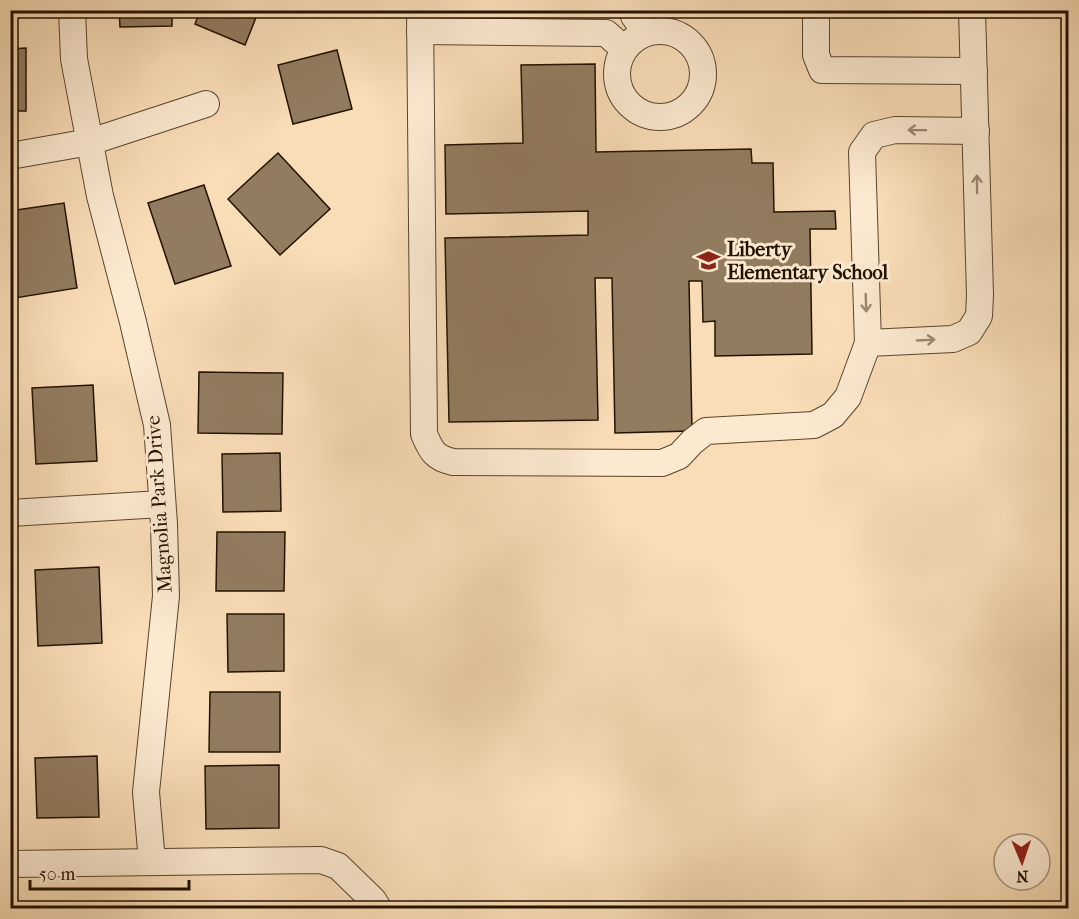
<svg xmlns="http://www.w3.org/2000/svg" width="1079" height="919" font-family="'IM FELL French Canon',serif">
<rect width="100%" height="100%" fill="#f9ddb7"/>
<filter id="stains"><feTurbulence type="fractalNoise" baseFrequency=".00333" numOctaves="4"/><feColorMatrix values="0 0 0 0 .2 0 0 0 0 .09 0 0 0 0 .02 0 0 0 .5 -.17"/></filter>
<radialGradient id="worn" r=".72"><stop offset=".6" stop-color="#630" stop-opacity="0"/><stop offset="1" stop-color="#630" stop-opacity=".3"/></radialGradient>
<g fill="#927c60" stroke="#221201" stroke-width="1.5">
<rect x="10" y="10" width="3" height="18"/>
<polygon points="119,10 172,10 172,26 120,27"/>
<polygon points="200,10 259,10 245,45 195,24"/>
<polygon points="26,48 26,111 10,111 10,49"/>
<polygon points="337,50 352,109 293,124 278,65"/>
<polygon points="595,64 596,152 751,149 752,163 773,163 774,212 835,211 836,229 810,229 812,354 715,356 715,321 703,322 702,281 689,281 692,431 615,433 612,278 595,278 598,420 449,422 445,238 588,235 588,211 446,214 445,145 523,143 521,65"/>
<polygon points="278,153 330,209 280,255 228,199"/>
<polygon points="204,185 231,266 175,284 148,203"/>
<polygon points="64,203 77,288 15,298 10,267 10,211"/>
<polygon points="199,372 283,373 282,434 198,433"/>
<polygon points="93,385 97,461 36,464 32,388"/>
<polygon points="280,453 281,511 223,512 222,454"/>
<polygon points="217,532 285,532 284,591 216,591"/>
<polygon points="99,567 102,643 38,646 35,570"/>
<polygon points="227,614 284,614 284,671 228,672"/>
<polygon points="210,692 280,692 280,752 209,752"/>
<polygon points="97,756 99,817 37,818 35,758"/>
<polygon points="279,765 279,828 206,829 205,766"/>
</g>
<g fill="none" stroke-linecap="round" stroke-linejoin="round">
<defs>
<g id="minor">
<polyline points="72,10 74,59 100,196 133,322 157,425 164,524 166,596 146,792 152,862"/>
<path d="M420,10L424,434C431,451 435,458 453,462L662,463L679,456L692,442L706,431L814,425L833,415L848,397L868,343L862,152L874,135L895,130L976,131"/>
<polyline points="633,10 634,16 646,33"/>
<polyline points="816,10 816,55 822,70 974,71"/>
<circle cx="660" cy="74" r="43"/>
<polyline points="420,31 606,33 624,49"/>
<polyline points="10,156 90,142 206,104"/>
<polyline points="868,343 953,339 969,332 979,316 980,295 972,10"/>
<polyline points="10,513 162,504"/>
<polyline points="10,864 321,860 338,866 373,900 378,908"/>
</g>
</defs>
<use href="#minor" stroke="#58452e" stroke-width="28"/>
<use href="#minor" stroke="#fbe9d0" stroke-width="26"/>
</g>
<defs><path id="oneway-shaft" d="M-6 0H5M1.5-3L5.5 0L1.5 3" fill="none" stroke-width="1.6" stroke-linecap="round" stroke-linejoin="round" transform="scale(1.5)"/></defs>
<g stroke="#998873">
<use href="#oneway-shaft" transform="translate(917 130) rotate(-179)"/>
<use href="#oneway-shaft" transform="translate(977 184) rotate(-91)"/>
<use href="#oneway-shaft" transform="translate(866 303) rotate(88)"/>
<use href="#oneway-shaft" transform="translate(926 340) rotate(-3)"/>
</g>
<defs>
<symbol id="school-bare" viewBox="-9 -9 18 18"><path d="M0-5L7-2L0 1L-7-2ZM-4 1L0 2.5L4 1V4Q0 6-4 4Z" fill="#8f2418" stroke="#fbe9d0" stroke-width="2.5" paint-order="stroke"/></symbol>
</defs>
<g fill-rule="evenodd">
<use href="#school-bare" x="692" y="244" width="33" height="33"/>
</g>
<g text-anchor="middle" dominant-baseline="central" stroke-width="6" stroke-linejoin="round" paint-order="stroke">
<g font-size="20" font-weight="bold" fill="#221201" stroke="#fbe9d0" text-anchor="start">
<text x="727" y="249">Liberty<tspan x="727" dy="23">Elementary School</tspan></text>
</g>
<g font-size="20" fill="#221201" stroke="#fbe9d0">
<text transform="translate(159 504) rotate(-94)">Magnolia Park Drive</text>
</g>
</g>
<rect width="1079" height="919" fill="none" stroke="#f9ddb7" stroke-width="36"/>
<rect x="12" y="12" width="1055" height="895" fill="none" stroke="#221201" stroke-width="3"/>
<rect x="18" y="18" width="1043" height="883" fill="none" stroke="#221201" stroke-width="1.5"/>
<g transform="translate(1022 862) rotate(178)"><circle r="28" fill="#fbe9d0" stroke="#a4937d" stroke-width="1.5"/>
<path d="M0-4.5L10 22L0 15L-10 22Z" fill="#8f2418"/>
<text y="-9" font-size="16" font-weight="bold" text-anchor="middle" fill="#221201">N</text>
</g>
<path d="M30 880v9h159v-9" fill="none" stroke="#221201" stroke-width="3"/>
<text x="39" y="880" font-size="18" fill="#221201" stroke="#fbe9d0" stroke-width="4.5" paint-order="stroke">50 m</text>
<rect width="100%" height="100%" filter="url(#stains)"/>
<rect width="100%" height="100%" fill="url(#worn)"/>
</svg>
